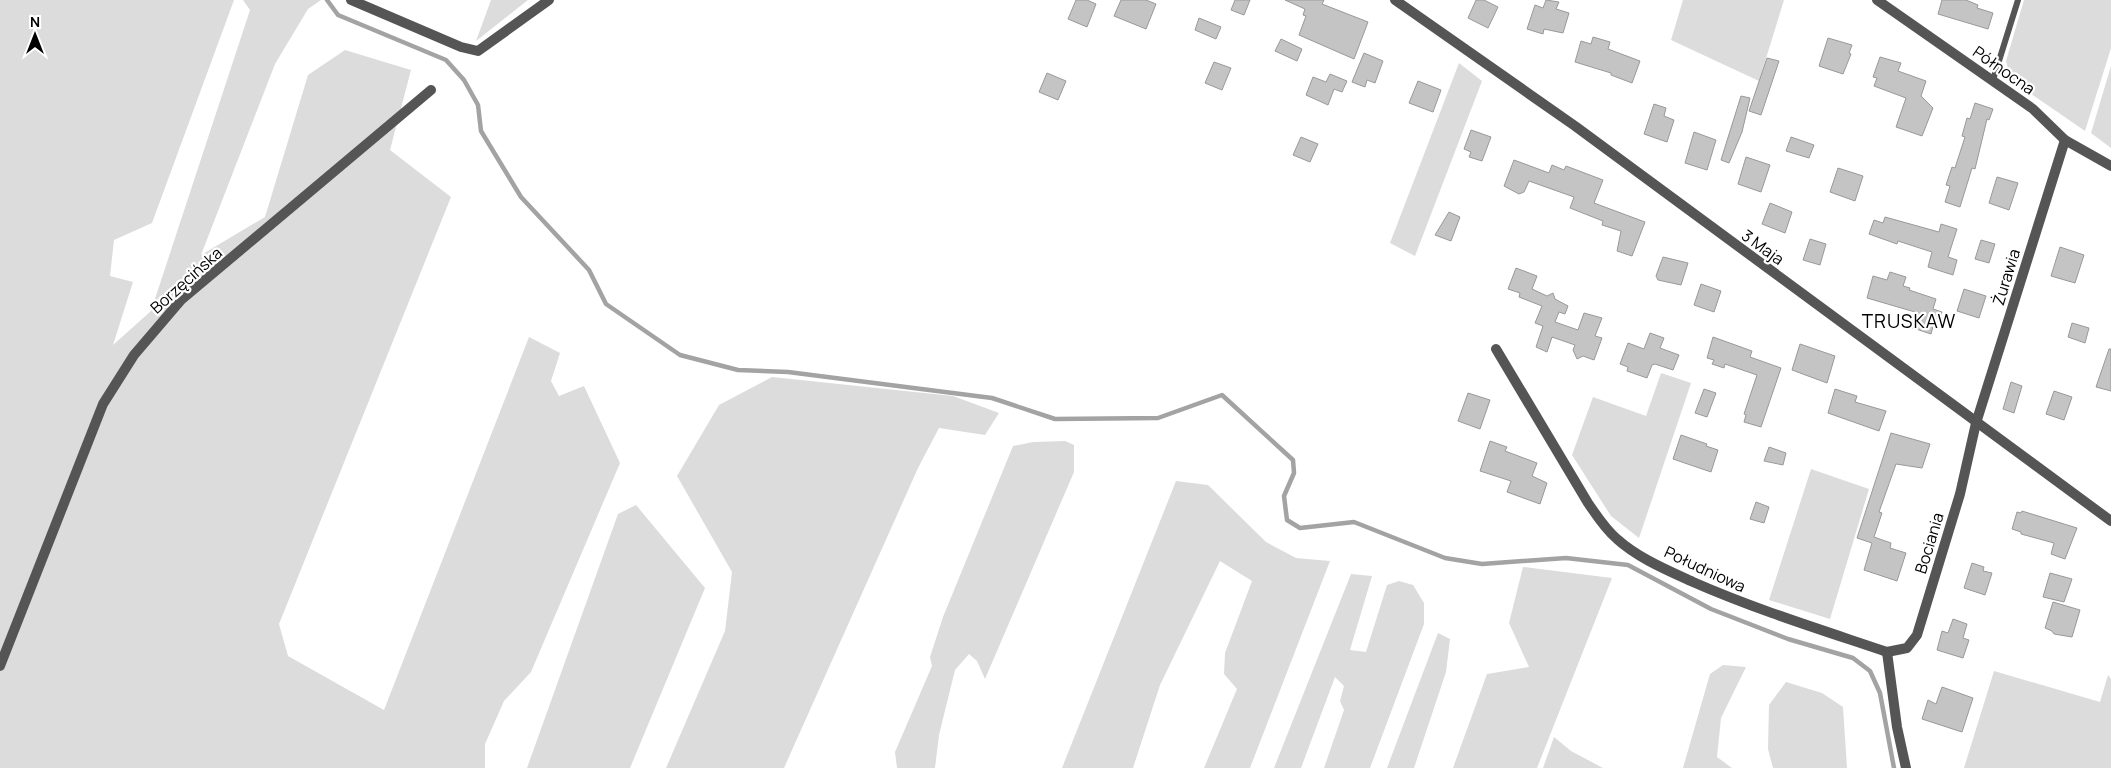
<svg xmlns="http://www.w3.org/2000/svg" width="2111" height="768" font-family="Manrope,sans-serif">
<rect width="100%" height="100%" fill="#fff"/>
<g fill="#dcdcdc">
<polygon points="0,0 234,0 152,223 114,240 110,276 133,282 113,345 151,311 250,10 243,0 321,0 308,9 275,64 201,255 265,217 308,75 345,50 411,70 390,150 451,197 279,624 288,656 384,710 529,337 560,353 551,381 559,396 584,386 620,463 531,672 504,701 485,744 485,768 0,768"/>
<polygon points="491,0 528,0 476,41"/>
<polygon points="1683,0 1784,0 1759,81 1671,40"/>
<polygon points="2024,0 2111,0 2111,48 2085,131 2011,80 2006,61"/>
<polygon points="1459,63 1482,81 1415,256 1390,243"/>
<polygon points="2111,66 2111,148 2091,133"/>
<polygon points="1661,373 1691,383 1639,538 1611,516 1572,455 1593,397 1646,416"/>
<polygon points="772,377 953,396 999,413 985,435 939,428 918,468 784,768 666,768 725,631 732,572 677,476 719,405"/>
<polygon points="1065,441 1074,445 1074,472 985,679 977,661 969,654 955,670 939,735 935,768 897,768 895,752 932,666 930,657 943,617 1013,446 1033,442"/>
<polygon points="1811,469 1869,489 1830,619 1769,600"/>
<polygon points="1176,481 1208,485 1266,542 1296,558 1330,561 1250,768 1204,768 1237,689 1224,674 1225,653 1252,581 1220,561 1160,685 1133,768 1062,768"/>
<polygon points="636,505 705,588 630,768 527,768 618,514"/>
<polygon points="1523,567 1612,578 1537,768 1453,768 1487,674 1529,667 1509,623"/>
<polygon points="1351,574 1372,576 1350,650 1366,652 1387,585 1399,581 1413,585 1424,603 1424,624 1370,768 1324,768 1344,710 1340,701 1344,686 1335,677 1301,768 1274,768"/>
<polygon points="1438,633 1450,639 1446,672 1414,768 1387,768"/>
<polygon points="1723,665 1746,667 1721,718 1717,757 1732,768 1683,768 1710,674"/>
<polygon points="1994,671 2100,702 2108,675 2111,679 2111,768 1964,768"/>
<polygon points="1786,682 1822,693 1843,707 1847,768 1773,768 1768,749 1769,705"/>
<polygon points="1554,737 1571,751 1603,768 1543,768"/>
</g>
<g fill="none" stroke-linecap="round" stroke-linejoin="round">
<polyline stroke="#a3a3a3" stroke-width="4.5" points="327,0 338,15 446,60 464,80 478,105 481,131 521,197 589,270 606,304 680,355 738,370 788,372 992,398 1055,419 1158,418 1222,395 1293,460 1294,473 1284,496 1287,520 1300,528 1354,522 1445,558 1482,564 1566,558 1628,565 1711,609 1788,639 1853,658 1870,671 1880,693 1894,768"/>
</g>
<g fill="#c4c4c4" stroke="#999">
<polygon points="1076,0 1087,0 1096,4 1087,27 1068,19"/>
<polygon points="1121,0 1146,0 1156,4 1146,29 1114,16"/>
<polygon points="1235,0 1250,0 1244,15 1231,10"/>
<polygon points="1285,0 1324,0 1322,4 1368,22 1354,59 1299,35 1306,16 1303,15 1305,9"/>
<polygon points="1476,0 1484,0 1498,7 1488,28 1468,18"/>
<polygon points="1546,0 1559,2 1556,9 1569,13 1563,33 1544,29 1543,34 1527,29 1535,5 1543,8"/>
<polygon points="1942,0 1966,0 1978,5 1977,8 1993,13 1988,29 1938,14"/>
<polygon points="1199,18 1221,27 1216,39 1195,30"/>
<polygon points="1593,37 1610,42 1608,49 1640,61 1632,83 1611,75 1611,73 1575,62 1581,41 1591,44"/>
<polygon points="1828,38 1852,45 1849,53 1851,54 1843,74 1819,66"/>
<polygon points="1281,39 1302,49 1297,61 1275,51"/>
<polygon points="1364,53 1383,61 1375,83 1367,80 1365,87 1352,82"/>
<polygon points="1880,57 1901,63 1898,71 1926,81 1921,96 1933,108 1922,136 1896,127 1906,98 1874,86 1877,78 1873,77"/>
<polygon points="1767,58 1779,61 1761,115 1749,111"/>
<polygon points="1214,62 1231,68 1222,90 1205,83"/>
<polygon points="1047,73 1066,81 1058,100 1039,92"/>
<polygon points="1330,74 1347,81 1342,92 1334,89 1328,105 1306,95 1313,77 1326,82"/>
<polygon points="1418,81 1441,90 1433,112 1409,103"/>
<polygon points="1741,96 1750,98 1742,132 1729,163 1721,160"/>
<polygon points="1975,103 1993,109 1989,120 1987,119 1975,169 1972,168 1960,207 1945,202 1950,186 1946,185 1952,167 1955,168 1965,137 1962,136 1967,118 1970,119"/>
<polygon points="1654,104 1666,108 1664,116 1674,120 1667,142 1644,134"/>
<polygon points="1471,130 1491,137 1482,161 1469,157 1471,152 1464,149"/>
<polygon points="1694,132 1716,140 1707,170 1685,163"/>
<polygon points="1301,137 1318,144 1310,162 1293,155"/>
<polygon points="1791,137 1814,145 1809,158 1786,151"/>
<polygon points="1746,157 1770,165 1761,192 1738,184"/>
<polygon points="1514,160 1549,173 1552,165 1564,170 1566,166 1603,180 1594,203 1645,222 1632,256 1617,251 1621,231 1602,225 1603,221 1570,208 1574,197 1529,181 1524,192 1519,194 1504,186"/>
<polygon points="1838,168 1863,176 1855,201 1830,192"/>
<polygon points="1997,177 2018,183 2009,210 1989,203"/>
<polygon points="1770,203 1792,212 1785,233 1762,224"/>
<polygon points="1449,212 1460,217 1451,241 1435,235"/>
<polygon points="1885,217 1939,232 1941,224 1957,229 1948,257 1957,260 1953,275 1928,267 1932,252 1898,241 1897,244 1869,234 1874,220 1883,223"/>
<polygon points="1810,239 1826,244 1820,265 1803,260"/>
<polygon points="1981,240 1995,244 1989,263 1975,259"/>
<polygon points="2060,247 2084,255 2075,283 2051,276"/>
<polygon points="1663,257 1688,263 1681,285 1658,280 1656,276"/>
<polygon points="1516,268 1537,276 1532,289 1547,296 1553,293 1555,299 1568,306 1565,314 1559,312 1555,322 1578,330 1584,313 1602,318 1595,336 1602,338 1594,360 1583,356 1577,359 1573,350 1575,345 1552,337 1547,352 1536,347 1543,326 1535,323 1542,306 1519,297 1520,293 1508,289"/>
<polygon points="1890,272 1906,277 1903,286 1910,288 1909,290 1936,299 1933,309 1942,312 1938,324 1934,323 1931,334 1910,327 1915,312 1867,298 1873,276 1887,280"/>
<polygon points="1701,284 1721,291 1714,312 1694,305"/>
<polygon points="1964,289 1986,296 1979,318 1957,311"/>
<polygon points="2072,323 2089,328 2085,343 2068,337"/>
<polygon points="1650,333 1664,338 1660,348 1679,355 1673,370 1655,364 1652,365 1647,378 1627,371 1628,367 1620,364 1628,343 1644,349"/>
<polygon points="1713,337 1752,351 1750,357 1781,368 1761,427 1744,422 1746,415 1744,414 1757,375 1725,364 1724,368 1712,364 1714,360 1707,358"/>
<polygon points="1800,344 1835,356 1827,383 1792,370"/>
<polygon points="2109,349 2111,349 2111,391 2096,387"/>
<polygon points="2011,382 2022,386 2014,413 2003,409"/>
<polygon points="1704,389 1716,393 1707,417 1695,413"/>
<polygon points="1835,389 1857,396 1855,402 1886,411 1879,431 1828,413"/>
<polygon points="2054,391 2072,397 2064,420 2046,414"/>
<polygon points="1468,393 1490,400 1480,429 1458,421"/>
<polygon points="1891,433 1930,444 1922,468 1896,464 1879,512 1882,513 1874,537 1891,543 1890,548 1906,553 1897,581 1864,570 1872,543 1857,538"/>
<polygon points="1681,435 1707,444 1706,446 1718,450 1711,472 1673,459"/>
<polygon points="1490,441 1507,447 1505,451 1537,463 1532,476 1547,483 1540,504 1507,492 1511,481 1480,471"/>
<polygon points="1769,447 1786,453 1783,465 1764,461"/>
<polygon points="1756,502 1769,507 1764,523 1750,519"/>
<polygon points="2022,511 2077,528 2065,559 2051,554 2054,543 2021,534 2021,532 2012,529 2017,512 2021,513"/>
<polygon points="1972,563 1984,567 1983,571 1992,573 1985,595 1964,588"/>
<polygon points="2050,573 2072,579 2064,602 2043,597"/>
<polygon points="2053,602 2080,610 2072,637 2054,634 2052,631 2045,628"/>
<polygon points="1953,619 1967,624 1963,638 1969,640 1963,658 1937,650 1942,631 1948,633"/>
<polygon points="1942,687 1973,698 1962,732 1922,719 1928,700 1936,704"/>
</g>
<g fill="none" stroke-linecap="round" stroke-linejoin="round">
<polyline stroke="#555" stroke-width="6" points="1993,80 2018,0"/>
<g stroke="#555" stroke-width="10">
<polyline points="351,0 461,47 478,51 549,0"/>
<polyline points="1395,0 1575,126 2111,521"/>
<polyline points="1877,0 2033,109 2065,140 2111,166"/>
<path d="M1496,349L1588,503C1597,516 1605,529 1617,539C1638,558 1667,570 1693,582C1757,610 1822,630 1887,652"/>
<polyline points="1887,652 1907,648 1917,635 1960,494 1976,423 2065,140"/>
<polyline points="1887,652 1897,727 1906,768"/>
<polyline points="0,666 103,404 134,355 181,300 431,90"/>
</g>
</g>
<g text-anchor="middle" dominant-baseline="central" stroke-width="4.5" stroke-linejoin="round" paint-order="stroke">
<g font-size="16" fill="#000" stroke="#fff">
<text transform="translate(2004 70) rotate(35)">Północna</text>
<text transform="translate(1763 247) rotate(36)">3 Maja</text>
<text transform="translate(2006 277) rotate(-73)">Żurawia</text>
<text transform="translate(186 280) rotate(-42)">Borzęcińska</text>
<text transform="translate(1929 543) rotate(-73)">Bociania</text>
<text transform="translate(1705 569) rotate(25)">Południowa</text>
</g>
<g font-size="19" letter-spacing="1" fill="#000" stroke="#fff">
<text x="1909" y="321">TRUSKAW</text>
</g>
</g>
<g transform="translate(35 35)" stroke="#ffffff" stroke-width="4" paint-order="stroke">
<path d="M0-4L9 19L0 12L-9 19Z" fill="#000000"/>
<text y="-8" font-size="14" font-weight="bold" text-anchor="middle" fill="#000000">N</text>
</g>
</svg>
